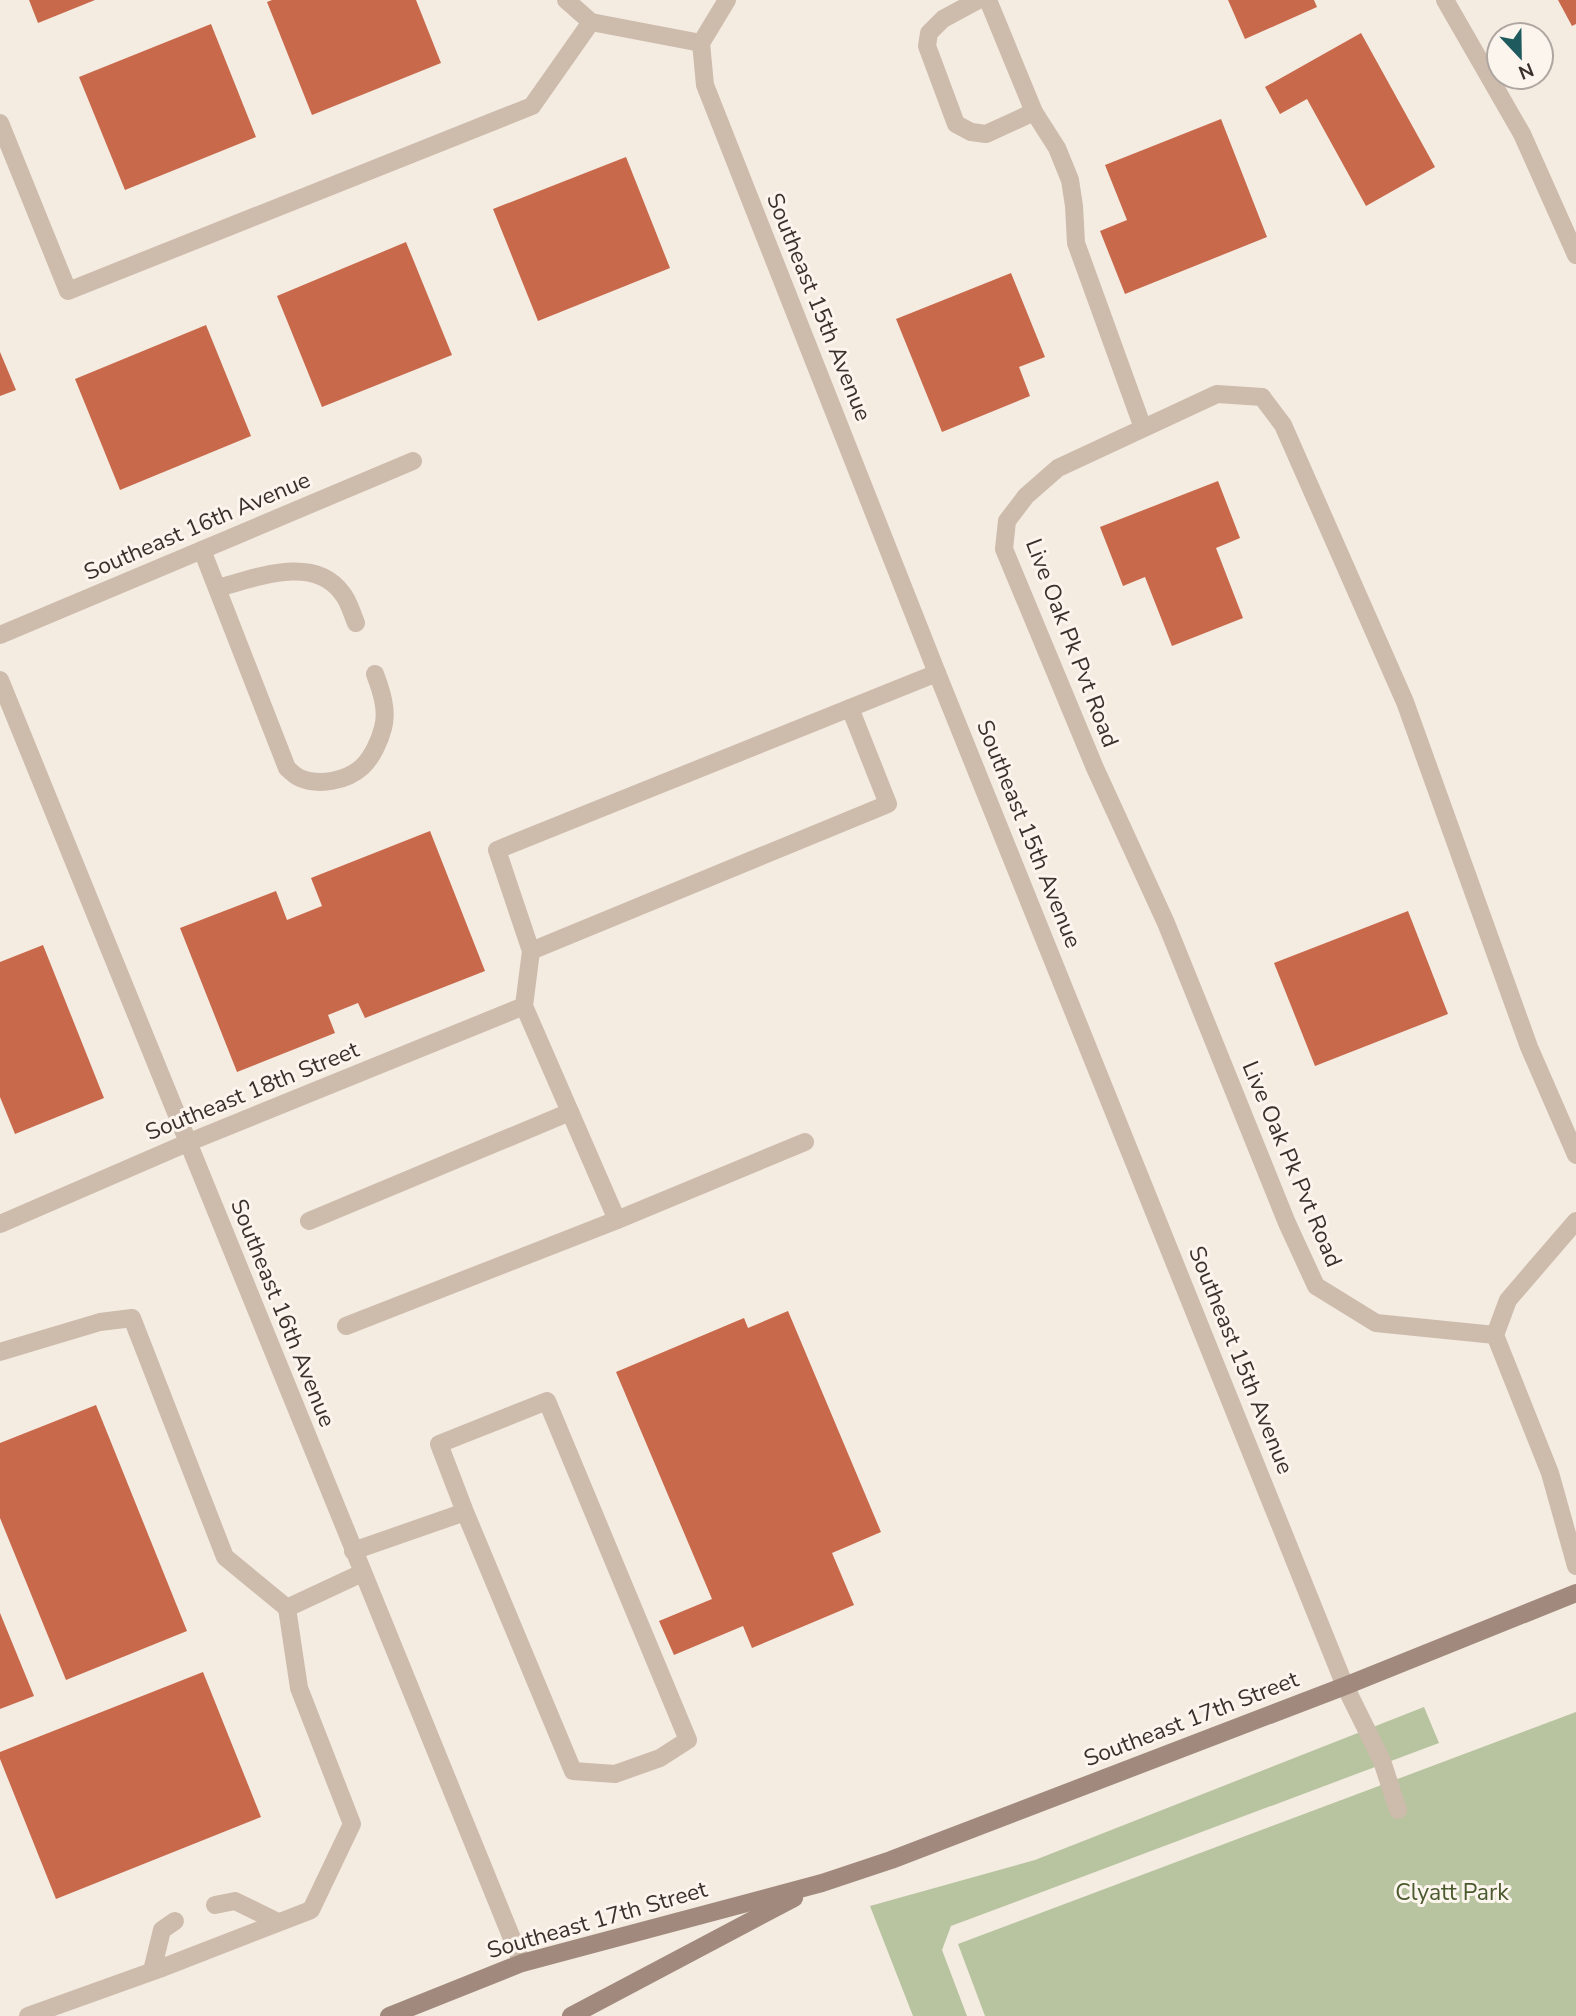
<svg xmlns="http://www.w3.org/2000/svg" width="1576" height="2016" font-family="'Nunito Sans',sans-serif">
<rect width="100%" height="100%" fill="#f4ebe1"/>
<g fill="#b8c4a0">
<polygon points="1424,1707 1439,1743 951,1926 942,1950 967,2016 913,2016 870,1906 1035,1860"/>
<polygon points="1576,1712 1576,2016 985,2016 958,1944"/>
</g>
<g fill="#c8694b">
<polygon points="29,0 95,0 38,23"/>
<polygon points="272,0 416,0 441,63 312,115 267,2"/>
<polygon points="1228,0 1314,0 1317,7 1245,39"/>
<polygon points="1558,0 1576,0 1576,24 1572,26"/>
<polygon points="211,24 256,137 125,190 79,77"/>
<polygon points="1361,33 1435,167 1366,206 1307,99 1280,114 1265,87"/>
<polygon points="1221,119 1267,237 1125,294 1100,231 1127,220 1105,165"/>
<polygon points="626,157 670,268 538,321 493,209"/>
<polygon points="406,242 452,355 322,407 277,296"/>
<polygon points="1011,273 1045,357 1019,367 1030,396 942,432 896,319"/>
<polygon points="206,325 251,436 120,490 75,379"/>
<polygon points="0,352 16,390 0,396"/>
<polygon points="1218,481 1240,538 1216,548 1243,618 1172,646 1145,577 1123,586 1100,527"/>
<polygon points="430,831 485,971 365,1018 358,1003 328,1015 335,1033 237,1072 180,928 276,891 287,920 322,906 311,878"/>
<polygon points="1408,911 1448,1014 1315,1066 1274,963"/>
<polygon points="43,945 104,1098 15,1134 0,1097 0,962"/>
<polygon points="788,1311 881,1532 832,1553 854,1605 752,1648 743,1626 674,1655 659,1621 712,1599 616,1372 744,1318 748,1328"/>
<polygon points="96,1405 187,1631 66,1680 0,1518 0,1443"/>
<polygon points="0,1613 34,1696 0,1709"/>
<polygon points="203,1672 261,1817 56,1899 0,1759 0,1752"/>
</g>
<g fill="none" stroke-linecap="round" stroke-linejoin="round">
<g stroke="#cdbbac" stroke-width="18">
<path d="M202,550L287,768C291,772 295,776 300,778C319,786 347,781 362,767C372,758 380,740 383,728C388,710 381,690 375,674"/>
<path d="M218,588C255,578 314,554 342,593C349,601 352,614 356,623"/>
<polyline points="531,951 888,804 850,708"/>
<polyline points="617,1220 524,1006 531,951 497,850 937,673"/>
<polyline points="309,1221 570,1112"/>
<polyline points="346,1326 617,1220 805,1142"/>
<polyline points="0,1352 100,1322 132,1318 225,1557 287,1608 362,1573"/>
<polyline points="353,1551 465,1512 439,1444 547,1401 688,1740 660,1758 615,1774 573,1771 465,1512"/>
<polyline points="1345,1686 1382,1761 1398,1810"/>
<polyline points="215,1905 235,1901 278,1922"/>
<polyline points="152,1971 162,1930 175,1921"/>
<polyline points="28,2016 159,1969 311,1910 352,1824 299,1688 287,1608"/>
</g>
<g stroke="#cdbbac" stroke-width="18">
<polyline points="566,0 591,22 701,43"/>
<polyline points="727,0 701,43 705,85 937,673 1345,1686"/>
<polyline points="978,0 943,19 929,33 927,46 956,124 971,132 986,134 1034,112"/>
<polyline points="988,0 1034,112 1057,148 1070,180 1074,206 1076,243 1143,428"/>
<polyline points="1445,0 1522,134 1576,255"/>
<polyline points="0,123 68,291 532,106 591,22"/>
<polyline points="0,635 413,461"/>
<polyline points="0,680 522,1963"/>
<polyline points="1576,1221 1508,1300 1495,1335 1550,1473 1576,1566"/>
<polyline points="0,1224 187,1143 524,1006"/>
<polyline points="1495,1335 1376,1323 1316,1286 1287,1223 1166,923 1095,768 1004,549 1007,521 1026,496 1058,468 1217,394 1262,397 1283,425 1405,702 1529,1047 1576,1155"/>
</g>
<g stroke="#a18a7d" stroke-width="18">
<polyline points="389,2016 522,1963 822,1883 891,1860 1345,1686 1576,1593"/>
<polyline points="571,2016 794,1898"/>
</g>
</g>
<g text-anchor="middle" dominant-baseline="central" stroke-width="6" stroke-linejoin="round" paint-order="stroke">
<g font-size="23" fill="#3b302b" stroke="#fbf5ee">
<text transform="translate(819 307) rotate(68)">Southeast 15th Avenue</text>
<text transform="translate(197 526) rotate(-23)">Southeast 16th Avenue</text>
<text transform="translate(1072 643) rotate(69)">Live Oak Pk Pvt Road</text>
<text transform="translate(1029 834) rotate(68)">Southeast 15th Avenue</text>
<text transform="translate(252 1091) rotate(-22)">Southeast 18th Street</text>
<text transform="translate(1292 1164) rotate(67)">Live Oak Pk Pvt Road</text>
<text transform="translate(283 1313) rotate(68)">Southeast 16th Avenue</text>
<text transform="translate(1241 1360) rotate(68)">Southeast 15th Avenue</text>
<text transform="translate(1191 1719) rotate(-21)">Southeast 17th Street</text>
<text transform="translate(597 1920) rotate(-16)">Southeast 17th Street</text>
</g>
<g font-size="23" fill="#4a5a2e" stroke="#fbf5ee">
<text x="1452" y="1892">Clyatt Park</text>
</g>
</g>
<g transform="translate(1520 56) rotate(158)"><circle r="33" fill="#fbf5ee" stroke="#aea6a0" stroke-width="2"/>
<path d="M0-5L12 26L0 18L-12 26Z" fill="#1f5a5e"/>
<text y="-10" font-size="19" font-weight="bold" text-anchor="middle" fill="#3b302b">N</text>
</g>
</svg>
